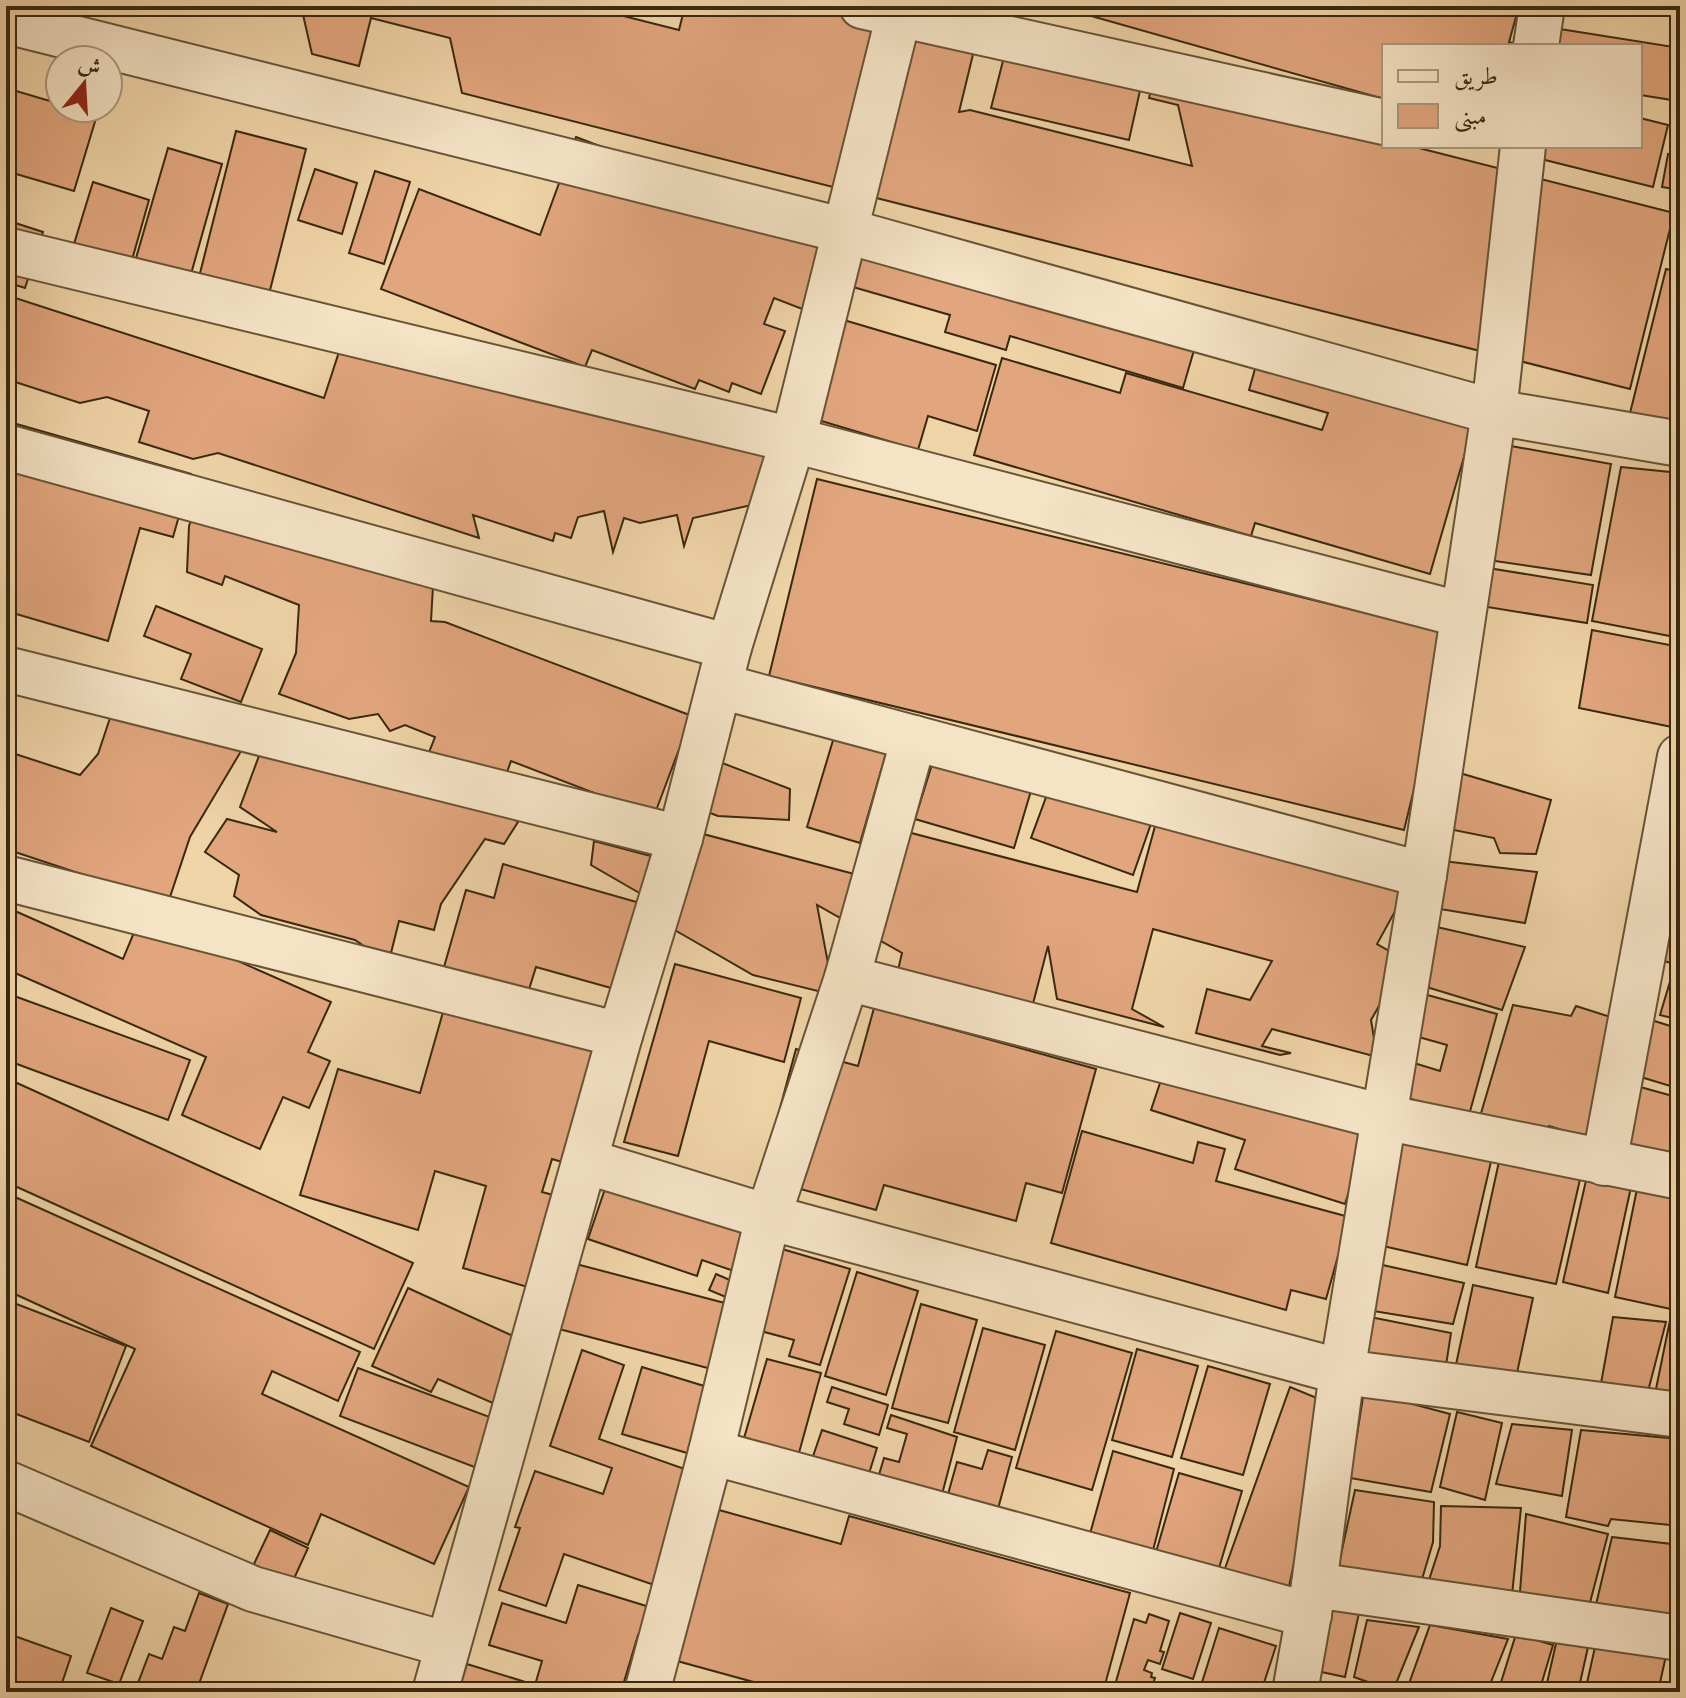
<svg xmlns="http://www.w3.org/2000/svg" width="1686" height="1698" font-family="'Gentium Book Plus',Amiri,serif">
<rect width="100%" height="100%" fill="#efd4a8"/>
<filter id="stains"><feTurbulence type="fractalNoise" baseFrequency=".0025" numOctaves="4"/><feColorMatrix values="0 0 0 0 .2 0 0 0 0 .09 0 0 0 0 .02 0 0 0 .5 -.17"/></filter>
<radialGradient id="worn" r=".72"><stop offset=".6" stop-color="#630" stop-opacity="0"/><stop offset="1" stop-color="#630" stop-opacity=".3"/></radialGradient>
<g fill="#e2a67e" stroke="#3a2910" stroke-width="2">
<polygon points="301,6 584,6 679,30 685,6 850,6 977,38 959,112 970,110 1192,166 1178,105 1149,98 1153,80 1384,139 1384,146 1411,146 1674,213 1630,389 462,93 450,38 371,18 359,66 312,54"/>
<polygon points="1056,6 1519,6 1509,42 1522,46 1384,46 1384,99"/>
<polygon points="1560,29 1680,48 1672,100 1640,95 1640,46 1558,46"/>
<polygon points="1007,45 1143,77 1129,140 991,108"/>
<polygon points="6,88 60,104 60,108 73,108 97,115 74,191 6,171"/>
<polygon points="1678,112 1680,113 1680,147 1673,146"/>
<polygon points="1640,118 1668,125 1653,187 1541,159 1544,146 1640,146"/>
<polygon points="236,131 306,149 268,298 198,281"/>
<polygon points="576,137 838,237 810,312 774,298 764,324 785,331 761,394 732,383 729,392 699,380 695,389 592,350 585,367 381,289 419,189 540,235"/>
<polygon points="168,148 222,164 191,274 136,258"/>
<polygon points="1668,154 1680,157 1680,190 1662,187"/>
<polygon points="315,169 357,183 342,234 298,220"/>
<polygon points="375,171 410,182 384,264 349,253"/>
<polygon points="93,182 149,200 128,274 70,257"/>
<polygon points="6,220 43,232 25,288 6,282"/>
<polygon points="1678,221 1680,221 1680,263 1670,260"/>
<polygon points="867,241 1201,326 1183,388 1010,336 1006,350 945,332 950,315 853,287"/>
<polygon points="1666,269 1680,272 1680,431 1629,417"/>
<polygon points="6,295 324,398 350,318 779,459 788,497 693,518 684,546 677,515 640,523 624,518 613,552 604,511 578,517 571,538 555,533 553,541 473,515 479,538 218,453 193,459 139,442 149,411 107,397 80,403 6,379"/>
<polygon points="837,318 996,365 977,431 928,416 918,450 808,417"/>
<polygon points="1264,337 1402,378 1406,365 1484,388 1430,574 1255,523 1251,536 974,455 1002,358 1120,393 1126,373 1322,430 1328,413 1249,390"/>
<polygon points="6,421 191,474 173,537 140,528 108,641 6,611"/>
<polygon points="1500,444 1611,464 1591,575 1481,559"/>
<polygon points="1621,467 1680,473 1680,638 1592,621"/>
<polygon points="817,479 1452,634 1404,830 769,676"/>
<polygon points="205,484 434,569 431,621 445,622 692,716 691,751 790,789 789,820 718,816 678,801 681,744 654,816 511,761 503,783 428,755 435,737 405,725 390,731 378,714 349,719 279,694 296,653 299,605 225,576 222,585 187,572 189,526"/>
<polygon points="1482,567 1593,585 1587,623 1475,605"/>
<polygon points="156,606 262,649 241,702 181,679 191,654 144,636"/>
<polygon points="1592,630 1680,647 1680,670 1672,727 1579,708"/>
<polygon points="124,676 253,731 190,837 168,903 6,849 6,751 80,775 98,754"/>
<polygon points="837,727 889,743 860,843 807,827"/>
<polygon points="263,745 504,813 518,822 504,844 485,839 441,904 434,930 399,921 391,953 364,946 355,940 261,915 234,896 239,875 205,852 227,819 277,832 240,807"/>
<polygon points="938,745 1036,774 1014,848 915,819"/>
<polygon points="1453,771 1551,800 1536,854 1500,853 1494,838 1439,827"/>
<polygon points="1052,781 1153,818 1133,875 1031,838"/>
<polygon points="1160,808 1415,875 1377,944 1405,960 1371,1020 1377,1057 1272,1029 1262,1046 1291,1053 1280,1055 1196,1033 1207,989 1250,1000 1272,961 1153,929 1132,1009 1164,1027 1057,999 1048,946 1029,1019 895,983 902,953 817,905 834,995 753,975 666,925 674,913 591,865 594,841 685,865 703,834 858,875 873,823 1137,892"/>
<polygon points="1680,856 1680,906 1668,902"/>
<polygon points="1434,860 1537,872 1525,923 1428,907"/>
<polygon points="503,864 654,907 629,993 536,967 526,999 442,974 466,890 494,898"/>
<polygon points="6,907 123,959 140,918 331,1002 308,1052 330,1061 309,1108 283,1097 260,1149 182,1115 206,1057 6,969"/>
<polygon points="1671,919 1680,922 1680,966 1658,959"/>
<polygon points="1428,925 1525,947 1502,1010 1420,985"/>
<polygon points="675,964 801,998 784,1062 709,1041 678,1156 624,1142"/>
<polygon points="1672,975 1680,977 1680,1020 1660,1015"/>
<polygon points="449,991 611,1038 576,1166 552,1159 542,1192 557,1196 531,1288 463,1268 486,1186 435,1171 418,1230 300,1195 338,1069 420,1093"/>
<polygon points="6,993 190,1060 168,1120 6,1060"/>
<polygon points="1420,993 1497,1014 1469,1115 1404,1097 1414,1063 1440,1071 1447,1045 1408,1034"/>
<polygon points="1513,1005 1571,1016 1576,1006 1623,1021 1592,1139 1549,1126 1545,1138 1479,1120"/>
<polygon points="874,1008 1096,1069 1062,1193 1026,1183 1016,1221 884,1185 876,1210 761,1178 796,1049 858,1066"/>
<polygon points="1648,1019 1680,1029 1680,1089 1631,1074"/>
<polygon points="1168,1059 1376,1125 1358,1162 1345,1204 1235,1169 1245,1140 1151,1110"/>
<polygon points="6,1078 413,1263 374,1349 6,1182"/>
<polygon points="1633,1085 1680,1098 1680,1162 1617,1145"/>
<polygon points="1082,1131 1193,1163 1198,1142 1225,1149 1216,1181 1349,1217 1326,1299 1291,1290 1286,1310 1051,1243"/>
<polygon points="1393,1132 1493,1153 1467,1265 1374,1244"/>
<polygon points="1500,1157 1581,1175 1556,1284 1476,1267"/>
<polygon points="610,1174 777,1231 760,1280 702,1260 697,1276 588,1239"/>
<polygon points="1587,1176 1631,1187 1608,1293 1563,1282"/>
<polygon points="1637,1189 1680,1198 1680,1311 1615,1297"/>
<polygon points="6,1193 360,1352 338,1401 272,1371 262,1394 469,1487 434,1564 321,1514 308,1545 91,1446 135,1349 6,1290"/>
<polygon points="782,1249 850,1269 820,1365 789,1356 794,1340 757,1330"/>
<polygon points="557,1259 740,1307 723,1372 540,1324"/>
<polygon points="1369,1262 1464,1283 1453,1324 1361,1309"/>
<polygon points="857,1272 918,1291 886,1395 825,1376"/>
<polygon points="716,1274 746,1287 740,1303 709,1290"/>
<polygon points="1473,1285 1533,1298 1514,1387 1454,1374"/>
<polygon points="408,1288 524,1341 495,1404 438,1379 431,1392 372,1366"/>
<polygon points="6,1300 126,1346 89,1442 6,1410"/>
<polygon points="921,1304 977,1320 948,1423 892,1408"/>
<polygon points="1360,1315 1451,1333 1445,1372 1352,1365"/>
<polygon points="1613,1317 1666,1322 1646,1399 1600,1389"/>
<polygon points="1670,1320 1680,1321 1680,1402 1654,1399"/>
<polygon points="983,1328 1045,1345 1015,1450 954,1432"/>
<polygon points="1056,1331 1132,1353 1092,1490 1016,1468"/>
<polygon points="1137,1349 1198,1366 1172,1457 1112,1440"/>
<polygon points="582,1350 624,1365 599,1439 699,1474 660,1587 564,1554 546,1606 499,1590 520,1528 515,1527 535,1471 603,1494 612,1468 550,1446"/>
<polygon points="767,1359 821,1373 797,1460 742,1445"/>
<polygon points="1208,1366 1270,1384 1243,1475 1181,1458"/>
<polygon points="642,1367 714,1389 694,1455 622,1434"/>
<polygon points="358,1368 495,1419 477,1468 340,1416"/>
<polygon points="832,1387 888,1405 879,1435 844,1424 849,1409 827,1402"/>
<polygon points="1290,1387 1329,1403 1288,1591 1223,1574"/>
<polygon points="1364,1391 1450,1414 1431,1492 1350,1478"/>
<polygon points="1457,1412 1502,1423 1485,1500 1440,1487"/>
<polygon points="891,1415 957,1437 939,1506 875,1488 884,1458 899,1462 907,1434 887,1428"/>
<polygon points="1512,1424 1572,1430 1562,1496 1496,1484"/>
<polygon points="822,1430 877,1448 866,1483 810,1465"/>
<polygon points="1581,1430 1680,1439 1680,1526 1611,1519 1608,1526 1566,1517"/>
<polygon points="988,1450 1012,1457 995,1520 945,1505 957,1462 982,1469"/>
<polygon points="1113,1451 1174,1469 1151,1558 1088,1541"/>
<polygon points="1179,1473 1242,1491 1216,1578 1154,1559"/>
<polygon points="1355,1490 1434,1502 1433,1542 1420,1586 1337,1573"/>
<polygon points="1441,1506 1521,1508 1512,1595 1429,1580 1440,1546"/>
<polygon points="719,1510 841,1544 849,1516 1130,1593 1103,1692 1062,1692 1026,1682 1023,1692 790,1692 677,1661"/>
<polygon points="1526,1514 1608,1534 1587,1614 1520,1592"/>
<polygon points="270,1530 308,1548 292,1583 253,1566"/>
<polygon points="1612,1537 1680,1545 1680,1610 1677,1627 1594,1613"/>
<polygon points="578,1585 656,1609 647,1638 638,1635 621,1692 458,1692 467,1664 535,1685 542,1661 489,1645 502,1603 566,1623"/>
<polygon points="199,1593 228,1604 196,1692 163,1692 138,1683 149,1654 162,1659 174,1627 185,1631"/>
<polygon points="1325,1606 1359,1613 1345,1677 1312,1670"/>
<polygon points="111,1608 143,1621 119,1684 87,1673"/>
<polygon points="1180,1613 1211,1623 1193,1679 1162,1669"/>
<polygon points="1149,1614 1169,1621 1160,1651 1164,1652 1160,1664 1148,1660 1144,1670 1152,1673 1151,1677 1155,1678 1150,1692 1119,1692 1120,1688 1115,1685 1134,1619 1146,1623"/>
<polygon points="1367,1620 1419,1627 1393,1691 1354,1677"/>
<polygon points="1430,1625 1508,1639 1487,1692 1406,1692"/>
<polygon points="1219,1628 1276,1646 1261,1692 1199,1692"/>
<polygon points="6,1633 71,1656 59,1692 6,1692"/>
<polygon points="1516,1634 1553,1645 1539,1692 1498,1692"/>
<polygon points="1557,1639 1588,1647 1578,1692 1545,1692"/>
<polygon points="1595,1647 1667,1651 1658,1692 1585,1692"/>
<polygon points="1678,1656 1680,1692 1669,1692"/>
<polygon points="1165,1686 1184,1691 1163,1692"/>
</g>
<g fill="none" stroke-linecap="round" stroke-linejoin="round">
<defs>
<g id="street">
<polyline points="862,6 1384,122"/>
<polyline points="6,21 846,231 1494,412 1680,444"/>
<polyline points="1536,46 1542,6"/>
<polyline points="6,250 793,440 1463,615"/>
<polyline points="6,447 729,647"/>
<polyline points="6,669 680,838"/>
<polyline points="720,686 1424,875"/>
<polyline points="6,878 620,1035"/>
<polyline points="847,978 1383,1117 1680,1177"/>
<polyline points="585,1161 768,1217 1342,1372 1680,1415"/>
<polyline points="1604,1163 1680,757"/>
<polyline points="711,1452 1309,1615"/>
<polyline points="6,1483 253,1589 448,1645"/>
<polyline points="1314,1585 1680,1638"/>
<polyline points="435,1692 620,1035 680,838 729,647 793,440 901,6"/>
<polyline points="647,1692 711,1452 768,1217 847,978 914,738"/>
<polyline points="1295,1692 1314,1585 1342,1372 1424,875 1494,412 1523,146"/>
</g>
</defs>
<use href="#street" stroke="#675436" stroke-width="48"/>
<use href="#street" stroke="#f5e3c6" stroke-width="44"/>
</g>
<rect width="1686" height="1698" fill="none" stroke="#efd4a8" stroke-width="32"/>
<rect x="8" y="8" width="1670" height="1682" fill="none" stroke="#3a2910" stroke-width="4"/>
<rect x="16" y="16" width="1654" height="1666" fill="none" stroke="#3a2910" stroke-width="2"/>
<rect x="1382" y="44" width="260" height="104" fill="#f5e3c6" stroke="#aa997d" stroke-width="2"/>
<rect x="1398" y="70" width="40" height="12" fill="#f5e3c6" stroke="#aa997d" stroke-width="2"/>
<text x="1454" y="84" font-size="24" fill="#3a2910">طريق</text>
<rect x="1398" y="104" width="40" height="24" fill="#e2a67e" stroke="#aa997d" stroke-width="2"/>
<text x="1454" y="124" font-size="24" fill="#3a2910">مبنى</text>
<g transform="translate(84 84) rotate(18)"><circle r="38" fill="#f5e3c6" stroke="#aa997d" stroke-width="2"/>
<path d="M0-6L14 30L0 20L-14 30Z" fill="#8f2418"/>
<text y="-12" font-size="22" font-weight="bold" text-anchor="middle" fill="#3a2910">ش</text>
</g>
<rect width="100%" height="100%" filter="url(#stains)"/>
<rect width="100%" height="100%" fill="url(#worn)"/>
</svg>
